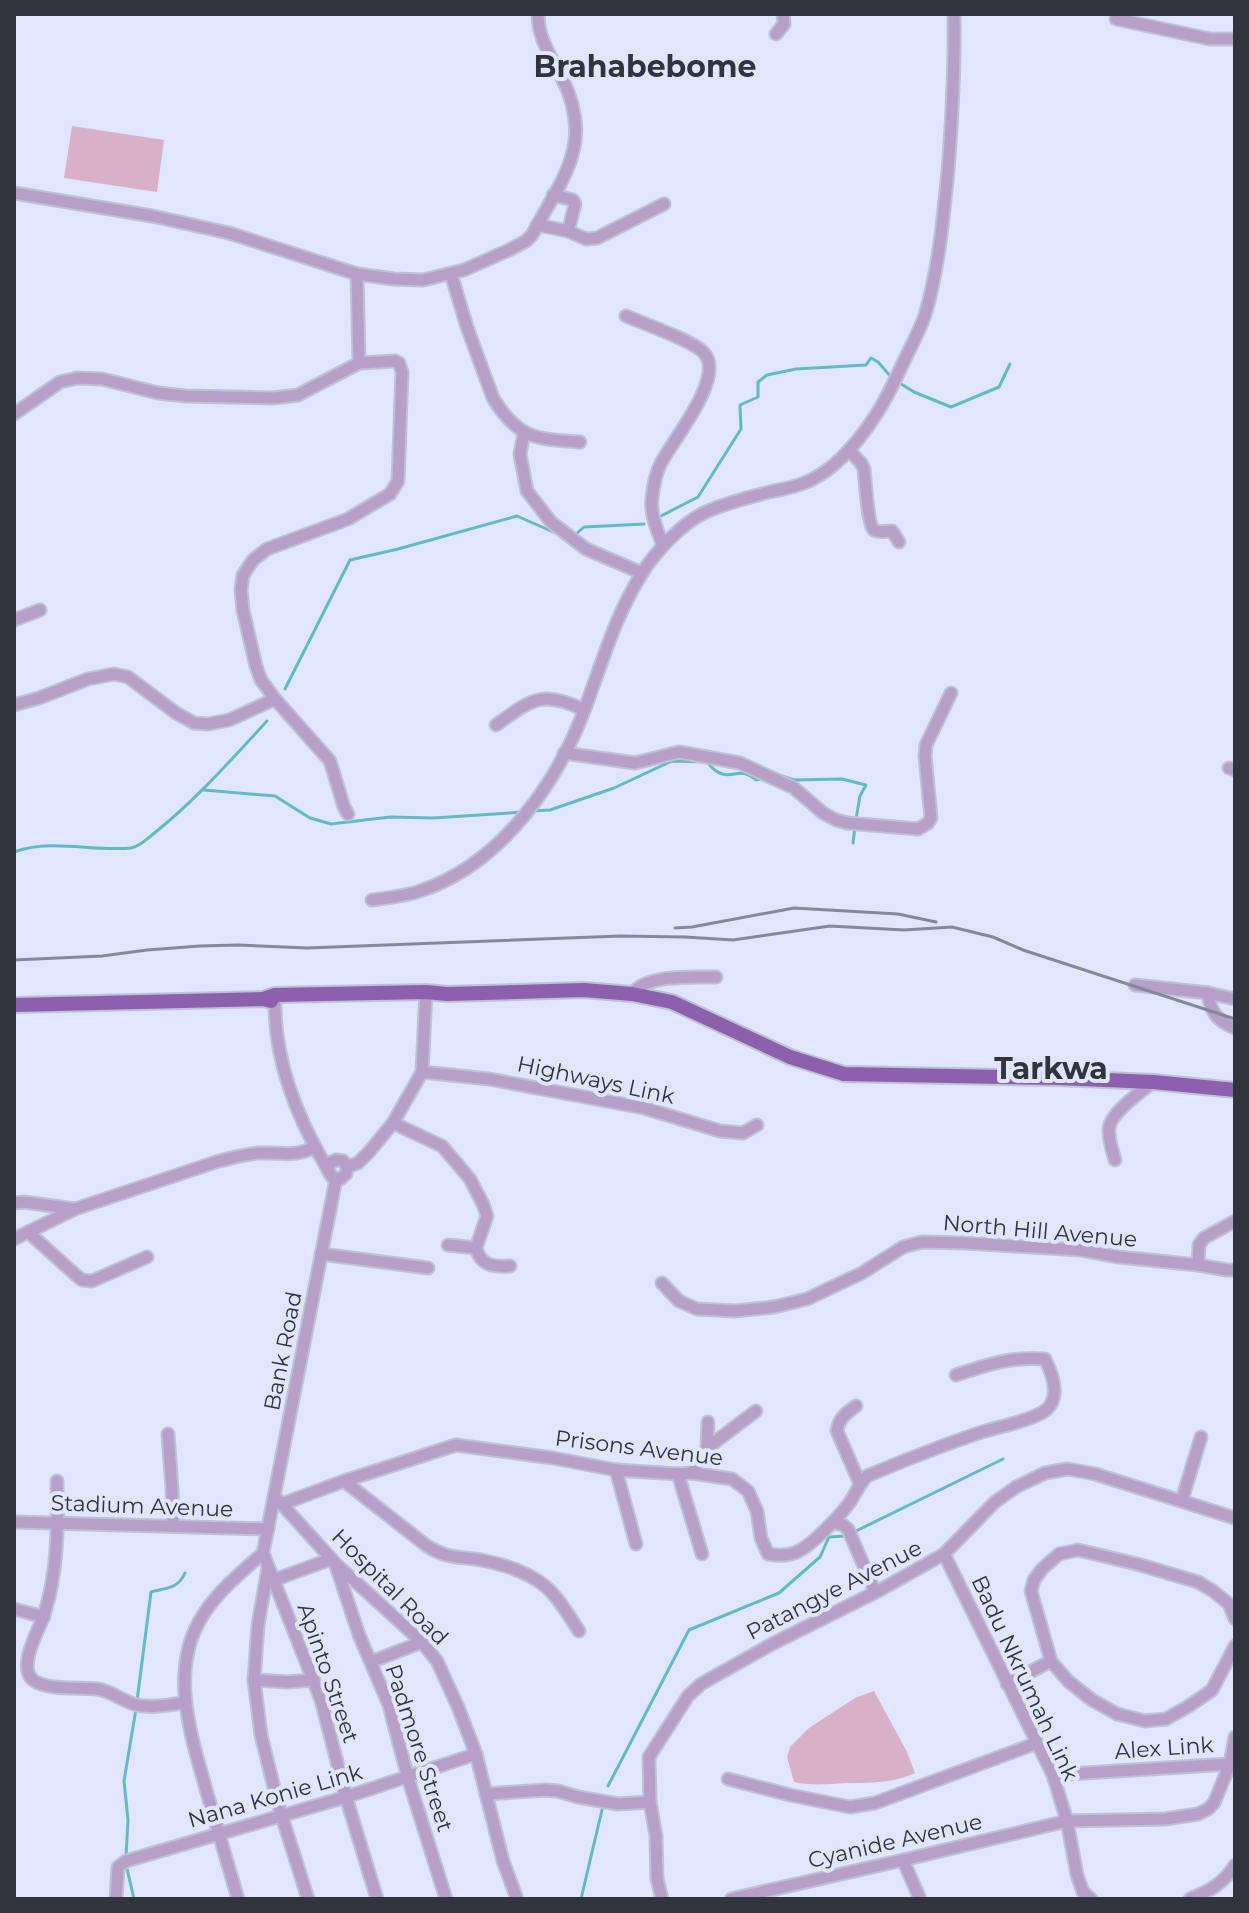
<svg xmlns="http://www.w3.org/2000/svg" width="1249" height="1913" font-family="Montserrat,sans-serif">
<rect width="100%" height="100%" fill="#e0e6fe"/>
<g fill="#d9b1c6">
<polygon points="72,126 164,140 157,192 64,178"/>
<path d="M874,1691L906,1750L915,1773C893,1783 870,1783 846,1783C828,1784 812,1786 794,1782L787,1757L790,1747L809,1728L855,1698Z"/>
</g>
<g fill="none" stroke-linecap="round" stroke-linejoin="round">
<g stroke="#62bac4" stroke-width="3">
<polyline points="898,382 914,392 951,407 999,387 1010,364"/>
<polyline points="659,517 698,497 741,429 740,405 758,397 758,382 767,375 796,369 866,365 871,358 878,362 892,378"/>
<polyline points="575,535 584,527 644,524"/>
<polyline points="285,689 350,560 398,549 517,516 558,534"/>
<polyline points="776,774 794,780 842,779 866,785 860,796 856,819"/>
<polyline points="204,790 275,796 310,818 331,824 390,817 433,818 524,812"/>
<path d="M532,811L550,810L614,788L672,761L707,762C729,789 736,762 756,780L765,778"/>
<polyline points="853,843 855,826"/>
<path d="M14,852C52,838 92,852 131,848C139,847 146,840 152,835C195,801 230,761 267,721"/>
<polyline points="856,1531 1003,1459"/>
<path d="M137,1701L151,1592C166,1588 178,1589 185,1573"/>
<polyline points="608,1786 689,1630 779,1593 820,1557 829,1537 845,1536"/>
<polyline points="126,1856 128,1820 124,1781 136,1709"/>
<polyline points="126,1864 134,1899"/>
<polyline points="581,1899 602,1810"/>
</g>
<defs>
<g id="minor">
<polyline points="1116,19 1210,39 1235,39"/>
<polyline points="776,34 784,24 783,14"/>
<path d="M14,193L152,216L229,233L357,274L394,279L423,280L464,270L509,250L526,241L532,235C562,178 595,144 562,78C551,56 538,39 538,14"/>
<polyline points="537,225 568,231 569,228 575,204 573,200 553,195"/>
<polyline points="568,231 586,239 597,238 664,204"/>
<path d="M451,274L467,327L493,398C518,439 536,439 580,442"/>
<path d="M626,316C642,323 694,341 704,353C726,377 672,441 661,463C656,473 653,487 652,499C650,515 658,531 663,546"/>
<polyline points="14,414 60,382 77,378 102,379 158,393 185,396 273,398 298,395 359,363"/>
<polyline points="524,433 520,454 527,491 551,522 586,549 642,573"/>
<path d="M849,450L861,463L864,469C865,479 868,523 873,529C876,533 886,531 892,531L899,542"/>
<polyline points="14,620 40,610"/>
<polyline points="14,705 39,698 88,679 114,674 128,677 176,713 194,723 208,724 229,720 275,699"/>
<path d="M496,725C531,700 542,689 584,710"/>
<polyline points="564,753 635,763 679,752 740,763 794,788 823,813 836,820 847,823 918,829 928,823 931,818 925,756 926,745 951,693"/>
<polyline points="1229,768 1235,770"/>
<polyline points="348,814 344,807 330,761 275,699 261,680 256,666 243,610 241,590 243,575 253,560 267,549 348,519 390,494 398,481 402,372 399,363 395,361 359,363 357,274"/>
<path d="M372,900C388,898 405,896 420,891C502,864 559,781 587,703C603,659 616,615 641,575C654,553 683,522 706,512C725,503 748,498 769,492C781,489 793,488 804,483C828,474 849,452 864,432C881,410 893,385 905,359C912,344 920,330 925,315C939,268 943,219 948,171C952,119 955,67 954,14"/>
<polyline points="1135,985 1208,993 1235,999"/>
<path d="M1208,993C1210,1011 1217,1021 1235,1028"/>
<path d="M632,994C646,974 693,977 716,977"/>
<path d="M275,995C273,1058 296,1116 328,1170"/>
<polyline points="422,1072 489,1079 644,1108 720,1131 743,1133 757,1125"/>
<polyline points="393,1123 442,1146 470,1179 483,1204 487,1216 476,1248 448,1245"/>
<path d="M1115,1160C1112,1150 1108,1138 1109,1128C1111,1112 1141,1092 1153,1082"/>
<polyline points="347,1167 343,1161 336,1160 330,1163 328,1170 332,1177 340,1179 346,1174 347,1167 358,1163 369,1152 393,1123 422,1072 426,992"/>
<polyline points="14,1203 24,1202 75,1209"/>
<polyline points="28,1232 77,1276 82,1280 92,1281 147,1257"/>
<path d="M14,1239L75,1209L219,1161C232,1158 245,1154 258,1153C282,1152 292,1158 315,1147"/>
<path d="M476,1248C481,1266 493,1267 510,1266"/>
<polyline points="321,1254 428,1268"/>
<polyline points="1198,1265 1199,1245 1204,1238 1235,1221"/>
<polyline points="662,1283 679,1301 697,1309 735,1311 774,1307 807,1299 862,1273 903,1247 922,1242 966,1243 1081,1250 1119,1257 1198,1265 1227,1270 1235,1270"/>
<path d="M856,1406C846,1413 839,1418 837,1431L860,1484"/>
<polyline points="168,1434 172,1489 173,1526"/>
<polyline points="707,1448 708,1422"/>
<polyline points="616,1470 636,1544"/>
<polyline points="692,1473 707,1448 756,1411"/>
<polyline points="678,1474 702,1554"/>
<path d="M57,1481C58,1526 58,1572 44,1615C39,1630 19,1663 31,1678C42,1691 81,1687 97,1689C112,1691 122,1701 137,1705C152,1709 170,1704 185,1703"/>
<path d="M344,1481L427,1546C448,1559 457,1556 481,1560C502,1564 528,1572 545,1586C559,1598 569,1616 579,1631"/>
<polyline points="278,1500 336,1564 422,1642 437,1661 458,1707 476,1754 503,1861 517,1899"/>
<polyline points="1182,1500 1201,1437"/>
<path d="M282,1504L344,1481L456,1445L553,1458L616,1470L678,1474L692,1473L732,1479L748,1491L757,1511L761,1538L768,1554C779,1556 789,1556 799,1551C814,1543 840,1516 850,1502C856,1493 859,1484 867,1476C905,1460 943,1445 982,1432C998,1427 1034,1420 1046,1410C1061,1397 1052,1373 1045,1359C1011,1356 987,1365 956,1375"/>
<polyline points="14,1522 268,1529"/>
<polyline points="833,1522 843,1525 848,1529 875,1592"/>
<polyline points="263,1553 321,1700 346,1797 377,1899"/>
<polyline points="944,1554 1053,1775 1067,1821 1077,1875 1083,1892 1091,1899"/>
<polyline points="336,1566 359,1635 389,1705 408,1778 446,1899"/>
<polyline points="268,1568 258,1625 254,1680 261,1735 278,1804 308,1899"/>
<polyline points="274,1580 331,1559"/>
<polyline points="14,1609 44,1617"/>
<polyline points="1235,1619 1229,1604 1213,1591 1198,1582 1137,1564 1078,1550 1059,1554 1042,1569 1034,1580 1031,1591 1051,1661 1068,1681 1092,1700 1117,1714 1145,1721 1166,1719 1189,1706 1212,1690 1235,1646"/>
<polyline points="371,1662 422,1642"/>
<polyline points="254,1680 288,1682 314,1680"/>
<polyline points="1007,1684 1051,1661"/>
<polyline points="1053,1775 1230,1764"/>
<polyline points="728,1779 790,1795 850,1807 875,1803 1037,1743"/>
<polyline points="486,1794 545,1790 558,1791 578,1797 618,1804 650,1802"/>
<polyline points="903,1860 920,1899"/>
<polyline points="116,1899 118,1867 126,1861 346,1797 476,1754"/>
<path d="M238,1899C228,1864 217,1828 207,1793C192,1738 169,1674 200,1620C215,1593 241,1573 263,1553L336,1179"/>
<polyline points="662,1899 657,1879 656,1836 650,1802 649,1757 688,1696 701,1684 772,1644 880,1590 944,1554 995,1502 1016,1487 1045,1473 1068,1469 1095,1474 1235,1518"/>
<polyline points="731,1899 903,1860 1067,1821 1165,1819 1198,1814 1208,1809 1214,1803 1230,1764 1235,1737"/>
<path d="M1190,1899C1211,1890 1223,1884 1235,1865"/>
</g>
<g id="major">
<polyline points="263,999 275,995 426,992 447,994 584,990 632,994 672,1002 790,1057 844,1074 1059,1078 1153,1082 1235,1090"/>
<polyline points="14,1005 263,999 271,1001"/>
</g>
</defs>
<use href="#minor" stroke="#bdc2d7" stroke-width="15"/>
<use href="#major" stroke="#bdc2d7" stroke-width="18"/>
<use href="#minor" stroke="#b79fca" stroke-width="11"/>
<use href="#major" stroke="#8d60ad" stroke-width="14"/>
<g stroke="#848899" stroke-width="3">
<polyline points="675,928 692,927 794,908 898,914 936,922"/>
<polyline points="14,960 102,956 147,950 200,946 238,945 307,948 620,936 685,937 733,940 830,926 904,930 952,927 993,937 1023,950 1235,1019"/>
</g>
</g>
<g text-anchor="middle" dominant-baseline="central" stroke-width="8" stroke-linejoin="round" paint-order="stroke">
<g font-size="22" fill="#31333d" stroke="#e0e6fe">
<text transform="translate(596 1080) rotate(12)">Highways Link</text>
<text transform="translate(1040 1231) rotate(5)">North Hill Avenue</text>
<text transform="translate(283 1351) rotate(-79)">Bank Road</text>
<text transform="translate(639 1448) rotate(7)">Prisons Avenue</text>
<text transform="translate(142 1506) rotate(2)">Stadium Avenue</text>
<text transform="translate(390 1587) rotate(45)">Hospital Road</text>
<text transform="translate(834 1590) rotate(-27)">Patangye Avenue</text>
<text transform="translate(328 1673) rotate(71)">Apinto Street</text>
<text transform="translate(1025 1678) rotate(65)">Badu Nkrumah Link</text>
<text transform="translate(419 1748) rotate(72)">Padmore Street</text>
<text transform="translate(1164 1748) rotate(-4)">Alex Link</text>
<text transform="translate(275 1796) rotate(-16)">Nana Konie Link</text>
<text transform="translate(895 1841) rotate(-13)">Cyanide Avenue</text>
</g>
<g font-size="30" font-weight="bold" fill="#31333d" stroke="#e0e6fe">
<text x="645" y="66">Brahabebome</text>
<text x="1051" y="1068">Tarkwa</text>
</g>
</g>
<rect width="1249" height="1913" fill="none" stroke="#31333d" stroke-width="32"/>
</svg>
